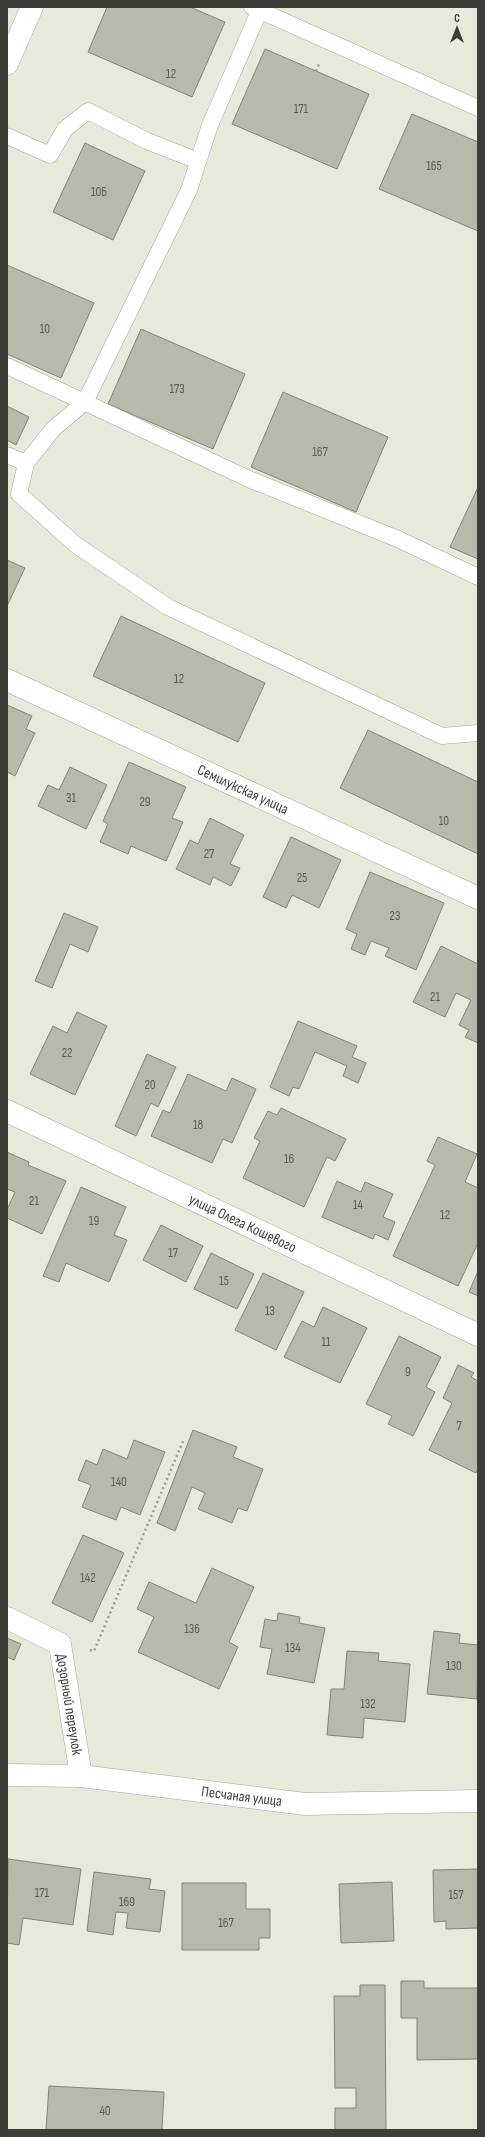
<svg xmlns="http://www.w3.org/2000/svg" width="485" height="2137" font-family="'Sofia Sans Condensed',sans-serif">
<rect width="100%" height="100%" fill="#e5eada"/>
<g fill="#b5baaa" stroke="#818577">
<polygon points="107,7 190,7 225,22 192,97 88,52"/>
<polygon points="265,49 369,94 337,169 232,124"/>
<polygon points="412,114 478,142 478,231 379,189"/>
<polygon points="85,143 145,171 113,240 53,212"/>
<polygon points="7,265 94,303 61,378 7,354"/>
<polygon points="141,329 245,374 213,449 108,404"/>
<polygon points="283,392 388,437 356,512 251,467"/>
<polygon points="7,406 29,417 16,445 7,440"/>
<polygon points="478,487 478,559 450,547"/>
<polygon points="7,560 25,568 7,606"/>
<polygon points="121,616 265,683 238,742 93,676"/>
<polygon points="7,705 32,716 26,729 35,733 15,776 7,772"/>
<polygon points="368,730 478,782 478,854 340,788"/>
<polygon points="129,762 186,787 172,818 183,822 166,861 131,846 128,854 100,842 108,824 103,821"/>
<polygon points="70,767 107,785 86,829 38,806 48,785 59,790"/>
<polygon points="210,818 244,835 230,864 240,868 231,886 213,877 210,885 176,869 190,840 198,844"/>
<polygon points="291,837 341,860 319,908 292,895 286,908 263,897"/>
<polygon points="370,872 444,903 416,970 385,956 389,948 371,941 365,955 351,949 357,934 346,929"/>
<polygon points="64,913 98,927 88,952 70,944 52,988 35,981"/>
<polygon points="441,946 478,964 478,1043 465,1037 469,1030 459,1025 471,1000 456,993 445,1017 413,1002"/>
<polygon points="77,1012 107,1026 75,1095 30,1074 53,1026 67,1033"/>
<polygon points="298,1021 357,1046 352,1057 366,1063 358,1083 343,1076 347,1066 315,1052 299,1089 293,1087 289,1096 270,1087"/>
<polygon points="147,1054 176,1067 158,1107 151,1103 136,1136 115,1126"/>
<polygon points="188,1074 226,1091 232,1078 256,1089 232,1143 223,1139 212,1163 151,1136 163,1110 170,1113"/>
<polygon points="281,1108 346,1139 335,1161 327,1157 304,1207 243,1178 260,1141 254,1138 268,1111 277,1115"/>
<polygon points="438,1137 477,1154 465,1182 478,1188 478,1243 458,1286 393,1256 435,1165 427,1161"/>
<polygon points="7,1152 29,1162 28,1165 66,1181 42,1234 7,1218 7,1210 15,1192 7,1189"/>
<polygon points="337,1181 361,1192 365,1182 393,1194 383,1217 395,1222 388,1240 375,1234 373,1239 322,1217"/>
<polygon points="81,1187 126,1207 114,1235 127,1240 109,1282 66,1263 59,1282 43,1276"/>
<polygon points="161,1225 203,1246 186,1282 143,1260"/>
<polygon points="211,1253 254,1274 237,1309 194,1289"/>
<polygon points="478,1271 478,1296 469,1292"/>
<polygon points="263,1273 304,1292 276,1350 235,1330"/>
<polygon points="323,1307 367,1328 340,1383 284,1357 302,1321 314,1327"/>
<polygon points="399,1336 441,1357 426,1387 435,1392 413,1436 388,1424 392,1416 366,1404"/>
<polygon points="458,1365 474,1373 471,1377 478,1381 478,1468 476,1473 429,1450 452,1403 443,1398"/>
<polygon points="193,1430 237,1447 233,1457 263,1469 247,1511 238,1508 232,1523 198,1509 205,1493 192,1487 175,1531 157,1523"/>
<polygon points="134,1440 165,1452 140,1515 121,1507 116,1520 82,1507 91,1485 78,1480 86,1460 97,1465 103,1449 127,1459"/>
<polygon points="83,1535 124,1553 92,1622 52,1603"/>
<polygon points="212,1568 254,1587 229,1642 238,1647 219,1689 138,1652 154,1617 137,1609 149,1582 196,1603"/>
<polygon points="278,1613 300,1617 299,1623 325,1628 314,1683 267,1674 272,1649 260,1647 265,1619 277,1621"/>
<polygon points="434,1631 460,1634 459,1643 478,1645 477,1699 427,1694"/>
<polygon points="7,1638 21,1644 14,1660 7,1657"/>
<polygon points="347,1651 379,1653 378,1661 410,1664 405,1722 364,1718 363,1738 327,1735 331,1689 344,1689"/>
<polygon points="8,1859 81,1869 73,1925 23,1918 19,1945 7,1943"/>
<polygon points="478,1869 478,1928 446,1929 446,1921 434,1922 433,1870"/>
<polygon points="94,1872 151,1879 149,1889 165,1891 160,1932 126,1928 128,1913 116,1912 113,1935 87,1931"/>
<polygon points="392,1882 394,1941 341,1943 339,1884"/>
<polygon points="182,1883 246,1883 246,1909 270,1909 270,1938 259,1938 259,1950 182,1950"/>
<polygon points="401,1981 424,1981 424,1988 478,1988 478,2059 417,2060 417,2018 401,2018"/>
<polygon points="360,1985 385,1985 386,2130 335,2130 335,2108 356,2108 356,2088 335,2088 334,1996 360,1996"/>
<polygon points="49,2086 164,2092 162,2130 46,2130"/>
</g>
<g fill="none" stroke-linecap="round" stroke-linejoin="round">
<defs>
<g id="lane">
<polyline points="252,7 478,108"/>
<polyline points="7,136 50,155 65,129 88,111 147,141 198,161"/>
<polyline points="7,366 251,480 398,539 478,577"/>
<polyline points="7,455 26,463 19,494 76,545 168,607 442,736 478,733"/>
<polyline points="26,463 53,429 85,402 189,190 210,125 261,7"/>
</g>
<g id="street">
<polyline points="7,64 32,7"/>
<path id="s1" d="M7,680L478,898"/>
<path id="s2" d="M7,1111L478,1335"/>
<path id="s3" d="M7,1618L60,1644L81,1776"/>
<path id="s4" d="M7,1775L81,1776L305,1804L478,1801"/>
</g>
</defs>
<use href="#lane" stroke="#a2a798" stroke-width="17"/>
<use href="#street" stroke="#a2a798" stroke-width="23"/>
<g stroke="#9b9e92" stroke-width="2.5" stroke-dasharray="2 3" stroke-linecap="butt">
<polyline points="316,71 319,64"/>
<polyline points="90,1650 94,1651 184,1439"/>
</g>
<use href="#lane" stroke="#fff" stroke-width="16"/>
<use href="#street" stroke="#fff" stroke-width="22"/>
</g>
<g text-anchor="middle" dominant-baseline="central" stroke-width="3" stroke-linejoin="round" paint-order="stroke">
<g font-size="13" fill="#5a5d54">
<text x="171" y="74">12</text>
<text x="301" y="109">171</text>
<text x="434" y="166">165</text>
<text x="99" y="192">10Б</text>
<text x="45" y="329">10</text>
<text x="177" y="389">173</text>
<text x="320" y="452">167</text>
<text x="179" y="679">12</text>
<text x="71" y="798">31</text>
<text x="145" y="802">29</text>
<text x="444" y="821">10</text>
<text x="209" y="854">27</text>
<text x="302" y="878">25</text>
<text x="395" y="916">23</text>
<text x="435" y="997">21</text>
<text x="67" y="1053">22</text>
<text x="150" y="1085">20</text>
<text x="198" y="1125">18</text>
<text x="289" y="1159">16</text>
<text x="34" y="1201">21</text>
<text x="358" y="1205">14</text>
<text x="445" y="1215">12</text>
<text x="94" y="1221">19</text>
<text x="173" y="1253">17</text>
<text x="224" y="1281">15</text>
<text x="270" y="1311">13</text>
<text x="326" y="1342">11</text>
<text x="408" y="1372">9</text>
<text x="459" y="1426">7</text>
<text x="119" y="1482">140</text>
<text x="88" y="1578">142</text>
<text x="192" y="1629">136</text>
<text x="293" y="1648">134</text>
<text x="454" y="1666">130</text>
<text x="368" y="1704">132</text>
<text x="42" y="1893">171</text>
<text x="456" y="1895">157</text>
<text x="127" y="1902">169</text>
<text x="226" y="1923">167</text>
<text x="105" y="2111">40</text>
</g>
<g font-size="15" fill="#3c3e37" stroke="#e5eada">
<text stroke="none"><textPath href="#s1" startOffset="260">Семилукская улица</textPath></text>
<text stroke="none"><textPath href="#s2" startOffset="261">улица Олега Кошевого</textPath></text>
<text stroke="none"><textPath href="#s3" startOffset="120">Дозорный переулок</textPath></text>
<text stroke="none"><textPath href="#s4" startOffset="236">Песчаная улица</textPath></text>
</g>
</g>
<rect width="485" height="2137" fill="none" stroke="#3c3e37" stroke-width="16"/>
<g transform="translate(457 28)" stroke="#e5eada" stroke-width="3" paint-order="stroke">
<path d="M0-3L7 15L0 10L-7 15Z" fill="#3c3e37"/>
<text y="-6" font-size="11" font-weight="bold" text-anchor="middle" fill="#3c3e37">С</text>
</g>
</svg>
